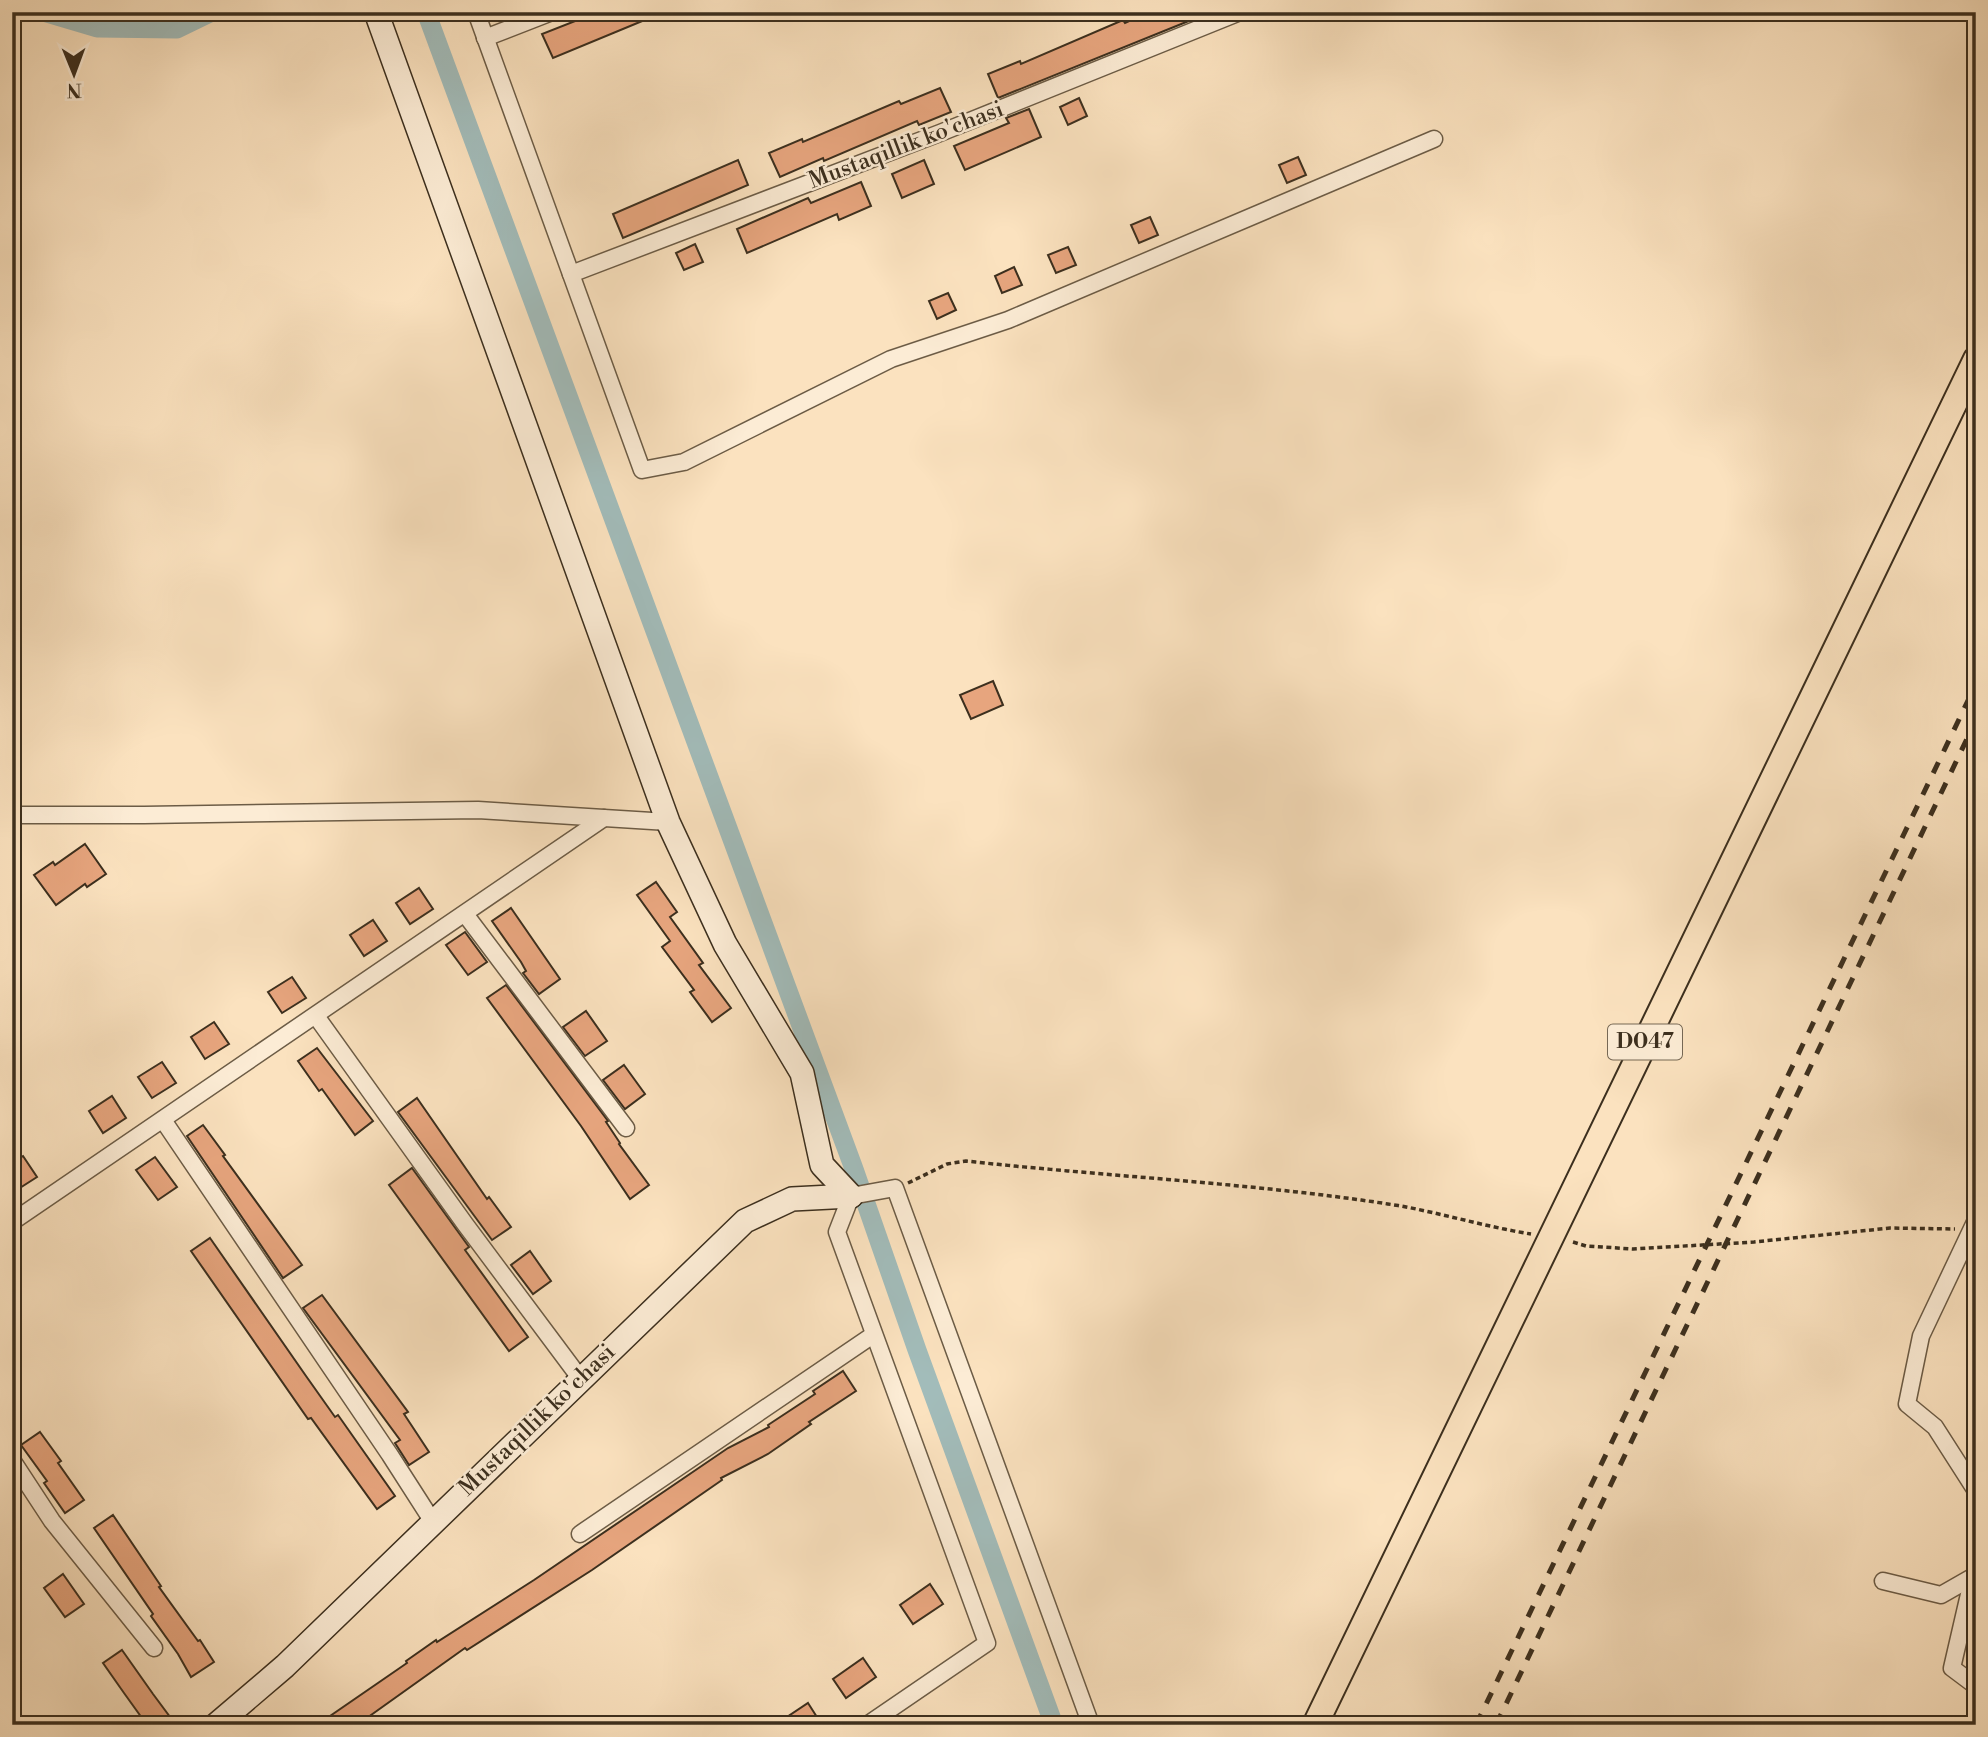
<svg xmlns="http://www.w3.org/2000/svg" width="1988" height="1737" font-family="'Libre Bodoni',serif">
<rect width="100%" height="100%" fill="#fbe2bf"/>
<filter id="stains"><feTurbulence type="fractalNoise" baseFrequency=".00286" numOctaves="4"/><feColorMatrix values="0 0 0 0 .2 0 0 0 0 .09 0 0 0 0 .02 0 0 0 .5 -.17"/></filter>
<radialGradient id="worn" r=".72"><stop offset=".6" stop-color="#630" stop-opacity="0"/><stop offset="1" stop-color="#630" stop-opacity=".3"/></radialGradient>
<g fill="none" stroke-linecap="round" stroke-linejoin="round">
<g stroke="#a2bcba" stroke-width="19">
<polyline points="43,12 97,28 177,29 212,12"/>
<polyline points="426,12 854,1169 917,1350 1054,1725"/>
</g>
</g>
<g fill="#e7a57e" stroke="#3c2f1e" stroke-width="2">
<polygon points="598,12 664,12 553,58 542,34"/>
<polygon points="1149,12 1211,12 998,98 988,74 1020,61 1021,64 1123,20 1125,23"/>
<polygon points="940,88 951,112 919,125 917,121 824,161 823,158 780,177 769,153 802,139 803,142 899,101 901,104"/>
<polygon points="1079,98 1087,116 1068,125 1060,107"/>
<polygon points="1029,109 1041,137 965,170 954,146 1009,123 1006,118"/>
<polygon points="1298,157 1306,175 1287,183 1279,165"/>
<polygon points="738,160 748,185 623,238 613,214"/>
<polygon points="924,160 934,184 902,198 892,174"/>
<polygon points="861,182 871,206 839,220 837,214 747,253 737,229 808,198 811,203"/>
<polygon points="1150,217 1158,235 1139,243 1131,225"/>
<polygon points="695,244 703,262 684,270 676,253"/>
<polygon points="1068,247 1076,265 1056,273 1048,255"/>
<polygon points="1014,267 1022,285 1002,293 995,276"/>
<polygon points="948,293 956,310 937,319 929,301"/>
<polygon points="993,681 1003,705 971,719 960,695"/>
<polygon points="85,844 106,874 87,887 85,884 56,905 34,875 53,862 55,865"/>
<polygon points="656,882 677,912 670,917 703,963 699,965 731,1008 712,1022 690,992 694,990 662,947 670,941 637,895"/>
<polygon points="419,888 433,909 410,924 396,903"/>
<polygon points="511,908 560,979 539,994 523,973 526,971 521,962 492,921"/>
<polygon points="373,920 387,941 364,956 350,935"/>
<polygon points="465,932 487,962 468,975 446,945"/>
<polygon points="292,977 306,998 282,1013 268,992"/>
<polygon points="506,985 608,1121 606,1122 620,1143 619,1144 649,1185 630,1199 581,1126 487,998"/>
<polygon points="586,1011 607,1041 585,1056 563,1027"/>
<polygon points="214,1022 229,1044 205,1059 191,1037"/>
<polygon points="317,1048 373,1121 355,1135 322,1089 319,1091 298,1061"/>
<polygon points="162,1062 176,1083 152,1098 138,1077"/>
<polygon points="624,1065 645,1094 625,1109 603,1080"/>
<polygon points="112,1096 126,1118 103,1133 89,1111"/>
<polygon points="417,1098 487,1199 489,1197 511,1227 492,1240 398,1112"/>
<polygon points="203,1125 225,1155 223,1156 302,1265 283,1278 187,1136"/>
<polygon points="23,1156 37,1177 12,1193 12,1163"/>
<polygon points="155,1157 177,1187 158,1200 136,1170"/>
<polygon points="412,1168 469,1247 465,1250 528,1337 509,1351 389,1185"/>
<polygon points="210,1238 306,1376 335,1417 338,1415 395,1496 377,1509 311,1418 308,1419 191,1251"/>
<polygon points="530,1251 551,1281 533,1294 511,1265"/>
<polygon points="322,1295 408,1412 404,1414 429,1452 409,1465 395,1443 400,1440 303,1308"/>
<polygon points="843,1371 856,1391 809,1422 811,1424 768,1454 721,1478 722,1480 592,1570 467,1650 465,1648 357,1725 317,1725 407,1663 406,1661 436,1640 437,1642 534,1580 728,1448 769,1427 768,1425 815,1394 813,1391"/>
<polygon points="40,1432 61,1461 58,1463 84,1500 65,1513 44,1483 47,1481 21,1445"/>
<polygon points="113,1515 161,1586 159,1587 198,1641 200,1640 214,1662 191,1677 178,1654 151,1616 153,1614 94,1528"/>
<polygon points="63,1574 84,1604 65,1617 44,1588"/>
<polygon points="930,1584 943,1604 913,1624 900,1605"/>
<polygon points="122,1650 153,1694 176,1725 147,1725 124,1693 103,1663"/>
<polygon points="863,1658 876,1677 846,1698 833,1679"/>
<polygon points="808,1703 822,1725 775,1725"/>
</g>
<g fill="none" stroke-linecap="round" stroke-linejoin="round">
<defs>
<g id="street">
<polyline points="476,12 642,470 684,462 891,359 1008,320 1434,139"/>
<polyline points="485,38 552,12"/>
<polyline points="571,274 940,133 1240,12"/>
<polyline points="12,815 144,815 478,810 668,822"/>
<polyline points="465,914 626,1128"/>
<polyline points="316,1016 465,1224 580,1378"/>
<polyline points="163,1120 390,1455 433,1522"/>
<polyline points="1976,1220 1921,1336 1907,1404 1935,1427 1976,1491"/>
<polyline points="12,1222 604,818"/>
<polyline points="12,1460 52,1521 154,1648"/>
<polyline points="580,1534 873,1335"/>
<polyline points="1973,1577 1952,1668 1976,1686"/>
<polyline points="1883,1581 1941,1595 1976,1575"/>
<polyline points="867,1725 987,1643 837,1232 851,1196 895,1188 1091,1725"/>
</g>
<g id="secondary">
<polyline points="376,12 668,822 725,944 802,1073 822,1165 851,1196"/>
<polyline points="216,1725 285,1666 745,1221 792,1199 851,1196"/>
</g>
<polyline id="primary" points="1315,1725 1976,359"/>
</defs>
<use href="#street" stroke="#6c5c46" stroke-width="19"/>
<use href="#secondary" stroke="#3c2f1e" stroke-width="26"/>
<use href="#primary" stroke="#3c2f1e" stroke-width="28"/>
<g stroke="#3c2f1e" stroke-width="3.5" stroke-dasharray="5 3.5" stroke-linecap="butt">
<path d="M908,1183L947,1164L966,1161C1111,1177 1257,1183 1401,1206C1444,1214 1487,1227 1531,1234"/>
<polyline points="1573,1242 1586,1246 1633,1249 1754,1242 1890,1228 1955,1229"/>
</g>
<use href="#street" stroke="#fcecd5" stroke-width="16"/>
<use href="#secondary" stroke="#fcecd5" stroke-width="23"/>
<use href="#primary" stroke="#fbe2bf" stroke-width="24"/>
<g stroke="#3c2f1e" stroke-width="5" stroke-dasharray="12 12" stroke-linecap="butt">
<polyline points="1476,1725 1976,684"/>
<polyline points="1496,1725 1976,720"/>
</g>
</g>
<g text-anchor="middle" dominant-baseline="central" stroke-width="5" stroke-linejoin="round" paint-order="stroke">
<rect fill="#fcecd5" stroke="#766855" stroke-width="2" x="1608" y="1024.5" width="74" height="35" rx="5"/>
<g font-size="21" font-weight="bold" fill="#3c2f1e">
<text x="1645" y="1042">D047</text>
</g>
<g font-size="23" fill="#3c2f1e" stroke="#fcecd5">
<text transform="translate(906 145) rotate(-21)">Mustaqillik ko'chasi</text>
<text transform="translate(537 1420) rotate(-44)">Mustaqillik ko'chasi</text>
</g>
</g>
<rect width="1988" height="1737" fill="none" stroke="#fbe2bf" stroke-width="42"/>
<rect x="14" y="14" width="1960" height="1709" fill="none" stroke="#3c2f1e" stroke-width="3.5"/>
<rect x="21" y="21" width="1946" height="1695" fill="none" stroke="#3c2f1e" stroke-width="2"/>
<g transform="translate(74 74) rotate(179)" stroke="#fcecd5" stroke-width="5" paint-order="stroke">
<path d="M0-5L12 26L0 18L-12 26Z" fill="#3c2f1e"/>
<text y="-10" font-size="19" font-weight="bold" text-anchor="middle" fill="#3c2f1e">N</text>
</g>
<rect width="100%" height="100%" filter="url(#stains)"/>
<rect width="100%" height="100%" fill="url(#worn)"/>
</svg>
